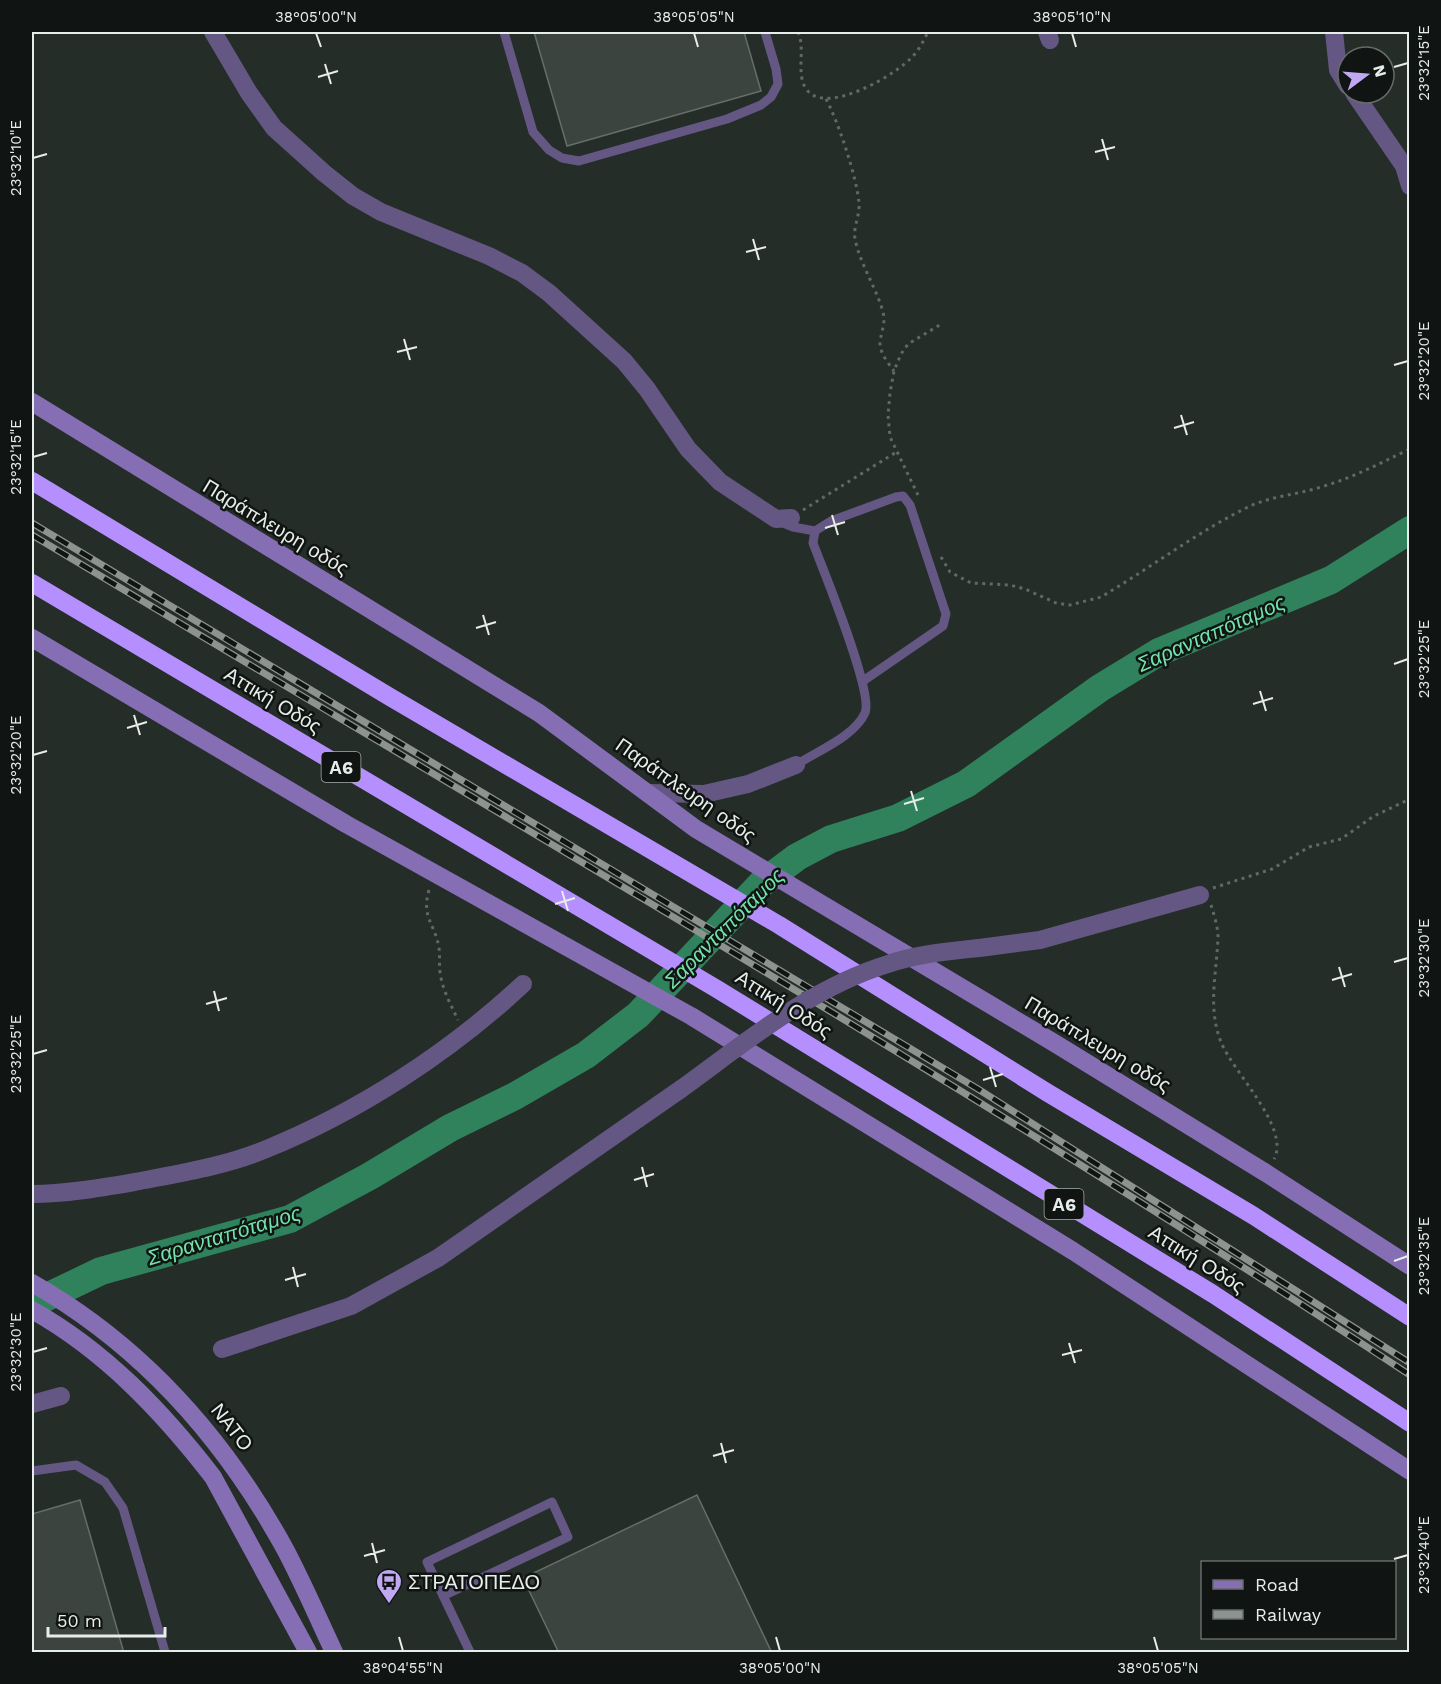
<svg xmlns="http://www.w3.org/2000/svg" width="1441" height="1684" font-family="'Work Sans',sans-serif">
<rect width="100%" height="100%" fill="#242d28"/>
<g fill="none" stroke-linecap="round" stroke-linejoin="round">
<polyline stroke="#30825c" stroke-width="28" points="32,1304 101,1271 290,1219 370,1176 450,1128 515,1096 586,1055 638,1015 761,884 797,857 831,839 898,818 966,784 1100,688 1159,652 1331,580 1410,530"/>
</g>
<g fill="#3b443f" stroke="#656f69" stroke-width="1.5">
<polygon points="534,32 744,32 761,91 567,146"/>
<polygon points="697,1495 772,1653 559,1653 523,1578"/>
<polygon points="80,1500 124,1653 32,1653 32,1514"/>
</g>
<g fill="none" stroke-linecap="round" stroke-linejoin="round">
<g stroke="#616965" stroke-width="3" stroke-dasharray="3 4.5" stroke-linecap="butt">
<path d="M798,32C806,49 795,75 807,90C827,116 898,74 914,55C920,48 924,40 928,32"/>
<path d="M826,99C838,121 857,178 859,203C860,216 853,226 855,239C860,264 876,287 883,312C886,324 881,331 880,343C880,353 888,363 894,371"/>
<polyline points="918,495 890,437 888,415 890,393 894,371 901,354 908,344 943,323"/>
<polyline points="803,510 898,451"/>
<path d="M941,557L950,572L971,583L1010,585L1025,589L1056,603L1070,605L1101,597C1150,568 1196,533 1246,508C1270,496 1296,495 1321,487C1355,477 1378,464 1410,449"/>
<polyline points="1213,888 1272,869 1309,847 1341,839 1374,816 1410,799"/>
<path d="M429,890C421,918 435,923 439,948C440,956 439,964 440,972C442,989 451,1005 458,1020"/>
<path d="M1211,905C1214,915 1218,927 1218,937C1217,972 1207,1007 1221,1042C1232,1071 1291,1128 1274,1159"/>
</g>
<g stroke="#655783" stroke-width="9">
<polyline points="504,32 533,132 549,150 562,158 579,161 727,119 761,105 771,97 778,84 776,69 765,32"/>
<polyline points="781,522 793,527 815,531 831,521 896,497 903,496 910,505 946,614 943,626 863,681"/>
<path d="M796,765C817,751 854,737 865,713C874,692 823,570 813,543L815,531"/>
<polyline points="32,1471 76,1465 105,1482 123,1508 165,1652"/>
<polyline points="443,1596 568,1537 552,1502 427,1562 470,1652"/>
</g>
<g stroke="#655783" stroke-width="18">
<polyline points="213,32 249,93 274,128 324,173 353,196 381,212 489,256 522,273 549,293 624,361 647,389 688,449 720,482 776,519 791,518"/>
<polyline points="1047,32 1050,40"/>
<polyline points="1334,32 1338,70 1348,86"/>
<polyline points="1354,93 1404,166 1410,186"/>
<polyline points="649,793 704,794 748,784 796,765"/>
<polyline points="987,947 1040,940 1200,895"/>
<path d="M32,1194C67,1194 105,1187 140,1181C181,1173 225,1166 264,1150C358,1112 449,1053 523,984"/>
<polyline points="222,1349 351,1306 438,1258 681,1089"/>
<polyline points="32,1404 61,1396"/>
</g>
<g stroke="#866eb5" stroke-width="18">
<polyline points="32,402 539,713 696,829 1056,1044 1266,1173 1410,1266"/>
<polyline points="32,638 346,824 691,1016 1073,1251 1410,1471"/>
<path d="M32,1283C143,1346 224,1438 285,1549C303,1583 318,1618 334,1652"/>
<path d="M32,1310C105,1351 162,1411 213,1477L308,1652"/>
</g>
<g stroke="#b68fff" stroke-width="18">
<polyline points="32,481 390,697 779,925 1048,1093 1254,1216 1410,1317"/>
<polyline points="32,583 717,989 1213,1294 1410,1423"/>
</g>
<defs>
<g id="rail">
<polyline points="32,523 978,1089 1410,1363"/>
<path d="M32,535C493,811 960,1080 1410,1375"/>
</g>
</defs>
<use href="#rail" stroke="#8d948f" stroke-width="7"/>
<use href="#rail" stroke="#101412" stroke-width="4.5" stroke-dasharray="14" stroke-linecap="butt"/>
<path stroke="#655783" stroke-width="18" d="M681,1089C746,1042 810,988 888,964C919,953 954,951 987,947"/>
</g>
<path fill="none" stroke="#e7ede9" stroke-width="2" d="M316,33L321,47M694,33L698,47M1072,33L1076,47M325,64L331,84M1394,67L1408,63M318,77L338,71M1102,139L1108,160M1095,152L1115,147M33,158L47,154M753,239L759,260M746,252L766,247M404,339L410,360M397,352L417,347M1394,365L1408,361M1181,415L1187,435M1174,428L1194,422M33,457L47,453M832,515L838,535M825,528L845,522M483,615L489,635M476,628L496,622M1394,664L1408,659M1260,691L1266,711M1253,704L1273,698M134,715L140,735M127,728L147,722M33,755L47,751M911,791L917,811M904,804L924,798M562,891L568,911M555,904L575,898M1394,962L1408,958M1339,967L1345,987M1332,980L1352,974M214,991L219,1011M206,1004L227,998M33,1054L47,1050M990,1067L996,1087M983,1080L1003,1074M642,1167L647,1187M634,1180L654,1174M1394,1261L1408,1256M293,1267L298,1287M285,1280L306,1274M1069,1343L1075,1363M33,1352L47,1348M1062,1355L1082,1350M721,1443L726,1463M713,1456L734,1450M372,1543L377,1563M364,1556L385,1550M1394,1559L1408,1555M399,1637L403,1651M776,1637L780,1651M1154,1637L1158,1651"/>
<defs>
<symbol id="bus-pin" viewBox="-11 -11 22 30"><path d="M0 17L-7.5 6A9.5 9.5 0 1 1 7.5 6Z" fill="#c0a8f3" stroke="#101412"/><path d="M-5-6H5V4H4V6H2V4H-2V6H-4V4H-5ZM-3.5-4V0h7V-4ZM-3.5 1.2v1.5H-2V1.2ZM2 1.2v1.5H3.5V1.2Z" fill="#111"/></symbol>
</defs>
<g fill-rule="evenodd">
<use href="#bus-pin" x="374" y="1567" width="30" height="40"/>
</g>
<g text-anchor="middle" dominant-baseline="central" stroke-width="5" stroke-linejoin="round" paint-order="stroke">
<g fill="#101412" stroke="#a6aca8" stroke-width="1.5">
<rect x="321.5" y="752" width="39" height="30" rx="4.5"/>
<rect x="1044.5" y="1189" width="39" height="30" rx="4.5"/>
</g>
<g font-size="18" font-weight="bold" fill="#e7ede9">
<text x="341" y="767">Α6</text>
<text x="1064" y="1204">Α6</text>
</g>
<g font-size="20" fill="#e7ede9" stroke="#101412">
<text transform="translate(276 527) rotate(31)">Παράπλευρη οδός</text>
<text transform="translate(273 700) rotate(31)">Αττική Οδός</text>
<text transform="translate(686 790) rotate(35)">Παράπλευρη οδός</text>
<text transform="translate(784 1004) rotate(32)">Αττική Οδός</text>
<text transform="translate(1098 1044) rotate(31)">Παράπλευρη οδός</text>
<text transform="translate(1197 1259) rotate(32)">Αττική Οδός</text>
<text transform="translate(232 1427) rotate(52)">ΝΑΤΟ</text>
</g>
<g font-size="20" fill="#e7ede9" stroke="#101412" text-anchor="start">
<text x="408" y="1582">ΣΤΡΑΤΟΠΕΔΟ</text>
</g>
<g font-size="21" font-style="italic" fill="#72e2aa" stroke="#101412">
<text transform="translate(1211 633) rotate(-24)">Σαρανταπόταμος</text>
<text transform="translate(724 928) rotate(-45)">Σαρανταπόταμος</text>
<text transform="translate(224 1235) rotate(-17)">Σαρανταπόταμος</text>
</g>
</g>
<rect width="1441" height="1684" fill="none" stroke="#101412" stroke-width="66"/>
<rect x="1201" y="1561" width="195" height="78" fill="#101412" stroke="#666b68" stroke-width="1.5"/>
<rect x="1213" y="1580" width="30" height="9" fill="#866eb5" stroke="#666b68" stroke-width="1.5"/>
<text x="1255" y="1591" font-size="18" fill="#e7ede9">Road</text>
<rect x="1213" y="1610" width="30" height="9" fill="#8d948f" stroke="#666b68" stroke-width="1.5"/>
<text x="1255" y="1621" font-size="18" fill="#e7ede9">Railway</text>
<g transform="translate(1366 75) rotate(74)"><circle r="28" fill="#101412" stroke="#666b68" stroke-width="1.5"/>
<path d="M0-4.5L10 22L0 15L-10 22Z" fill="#c0a8f3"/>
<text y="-9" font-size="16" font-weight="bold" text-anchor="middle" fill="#e7ede9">N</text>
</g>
<path d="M48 1627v9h117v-9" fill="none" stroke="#e7ede9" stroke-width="3"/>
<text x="57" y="1627" font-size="18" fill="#e7ede9" stroke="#101412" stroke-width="4.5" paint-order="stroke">50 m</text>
<rect x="33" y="33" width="1375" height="1618" fill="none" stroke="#e7ede9" stroke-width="2"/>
<g font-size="15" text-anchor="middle" fill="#e7ede9">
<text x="316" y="22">38°05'00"N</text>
<text x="694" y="22">38°05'05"N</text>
<text x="1072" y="22">38°05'10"N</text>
<text transform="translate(1424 63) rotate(-90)" y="5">23°32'15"E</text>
<text transform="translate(16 158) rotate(-90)" y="5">23°32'10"E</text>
<text transform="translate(1424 361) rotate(-90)" y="5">23°32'20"E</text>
<text transform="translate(16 457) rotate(-90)" y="5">23°32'15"E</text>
<text transform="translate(1424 659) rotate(-90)" y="5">23°32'25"E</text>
<text transform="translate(16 755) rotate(-90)" y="5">23°32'20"E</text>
<text transform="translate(1424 958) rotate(-90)" y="5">23°32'30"E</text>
<text transform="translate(16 1054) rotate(-90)" y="5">23°32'25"E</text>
<text transform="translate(1424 1256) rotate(-90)" y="5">23°32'35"E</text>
<text transform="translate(16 1352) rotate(-90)" y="5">23°32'30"E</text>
<text transform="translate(1424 1555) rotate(-90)" y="5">23°32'40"E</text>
<text x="403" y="1673">38°04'55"N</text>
<text x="780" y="1673">38°05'00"N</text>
<text x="1158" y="1673">38°05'05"N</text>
</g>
</svg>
